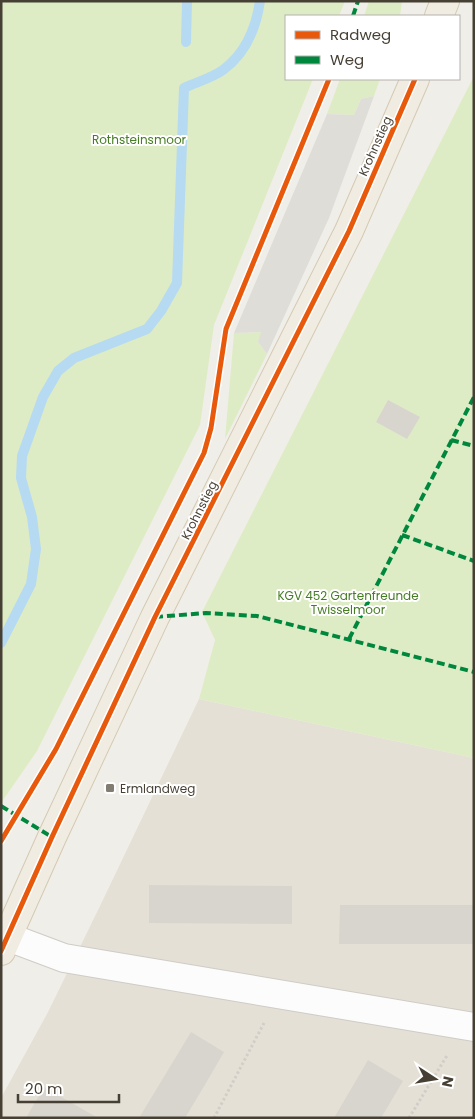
<svg xmlns="http://www.w3.org/2000/svg" width="475" height="1119" font-family="Poppins,sans-serif">
<rect width="100%" height="100%" fill="#f0eee8"/>
<polygon fill="#e5e0d5" points="199,699 474,758 474,1118 1,1118 1,1098 48,1012 100,906"/>
<g fill="#deecc6">
<polygon points="1,1 345,1 339,16 286,16 286,79 313,79 214,325 200,425 37,751 1,803"/>
<polygon points="369,1 402,1 400,16 364,16"/>
<polygon points="474,76 474,758 199,699 215,640 202,612"/>
<polygon points="340,79 380,79 374,96 361,99 354,115 327,114"/>
<polygon points="262,332 258,342 267,354 225,439 234,333"/>
</g>
<polygon fill="#dfddd8" points="374,96 329,218 267,354 258,342 261,332 234,333 327,114 354,115 361,99"/>
<g fill="none" stroke-linecap="round" stroke-linejoin="round">
<g stroke="#b5daf1" stroke-width="10">
<polyline points="186,42 187,1"/>
<path d="M1,643L31,584L36,549L32,517L21,478L22,456L43,397L58,371L74,358L147,329L161,311L177,283L184,88C196,82 212,78 223,70C246,53 256,29 260,1"/>
</g>
</g>
<g fill="#d8d5cf">
<polygon points="388,400 420,417 407,439 376,422"/>
<polygon points="149,885 292,886 292,924 149,923"/>
<polygon points="340,905 474,905 474,944 339,944"/>
<polygon points="191,1032 224,1052 206,1083 185,1118 139,1118"/>
<polygon points="368,1060 403,1081 381,1118 334,1118"/>
<polygon points="44,1087 98,1118 26,1118"/>
</g>
<g fill="none" stroke-linecap="round" stroke-linejoin="round">
<defs>
<polyline id="minor" points="8,937 64,958 474,1027"/>
<g id="primary">
<polyline points="439,16 445,1"/>
<polyline points="1,951 52,837 155,617 349,231 415,79"/>
</g>
</defs>
<use href="#minor" stroke="#ceccc6" stroke-width="30"/>
<use href="#primary" stroke="#d4cab4" stroke-width="30"/>
<g stroke="#d1cec9" stroke-width="3" stroke-dasharray="2.5 2.5" stroke-linecap="butt">
<polyline points="214,1118 264,1023"/>
<polyline points="409,1118 448,1054"/>
</g>
<use href="#minor" stroke="#fdfcfc" stroke-width="28"/>
<use href="#primary" stroke="#f1ece2" stroke-width="28"/>
<g stroke="#00873e" stroke-width="4" stroke-dasharray="8 4" stroke-linecap="butt">
<polyline points="353,16 358,1"/>
<polyline points="451,440 474,446"/>
<polyline points="402,535 474,561"/>
<polyline points="155,617 206,613 257,616 474,672"/>
<polyline points="349,639 474,397"/>
<polyline points="1,806 52,837"/>
</g>
<defs>
<g id="cycleway">
<polyline points="1,841 56,749 204,453 211,428 226,329 329,79"/>
<polyline points="1,951 52,837 155,617 349,231 415,79"/>
</g>
</defs>
<use href="#cycleway" stroke="#fff" stroke-width="8"/>
<use href="#cycleway" stroke="#e8590c" stroke-width="5"/>
</g>
<rect fill="#827c73" stroke="#fff" stroke-width="2" x="105" y="783" width="10" height="10" rx="2.5"/>
<g text-anchor="middle" dominant-baseline="central" stroke-width="4" stroke-linejoin="round" paint-order="stroke">
<g font-size="12" fill="#467c23" stroke="#fff">
<text x="139" y="139">Rothsteinsmoor</text>
<text x="348" y="595">KGV 452 Gartenfreunde<tspan x="348" dy="14">Twisselmoor</tspan></text>
</g>
<g font-size="12" fill="#463f34" stroke="#fff">
<text transform="translate(375 146) rotate(-66)">Krohnstieg</text>
<text transform="translate(199 510) rotate(-63)">Krohnstieg</text>
</g>
<g font-size="12" fill="#463f34" stroke="#fff" text-anchor="start">
<text x="120" y="788">Ermlandweg</text>
</g>
</g>
<rect width="475" height="1119" fill="none" stroke="#463f34" stroke-width="5"/>
<rect x="285" y="15" width="175" height="65" fill="#ffffff" stroke="#b5b2ae"/>
<rect x="295" y="31" width="25" height="8" fill="#e8590c" stroke="#b5b2ae"/>
<text x="330" y="40" font-size="15" fill="#463f34">Radweg</text>
<rect x="295" y="56" width="25" height="8" fill="#00873e" stroke="#b5b2ae"/>
<text x="330" y="65" font-size="15" fill="#463f34">Weg</text>
<g transform="translate(435 1079) rotate(102)" stroke="#ffffff" stroke-width="4" paint-order="stroke">
<path d="M0-4L9 19L0 12L-9 19Z" fill="#463f34"/>
<text y="-8" font-size="14" font-weight="bold" text-anchor="middle" fill="#463f34">N</text>
</g>
<path d="M18 1094v8h101v-8" fill="none" stroke="#463f34" stroke-width="2.5"/>
<text x="25" y="1094" font-size="15" fill="#463f34" stroke="#ffffff" stroke-width="4" paint-order="stroke">20 m</text>
</svg>
